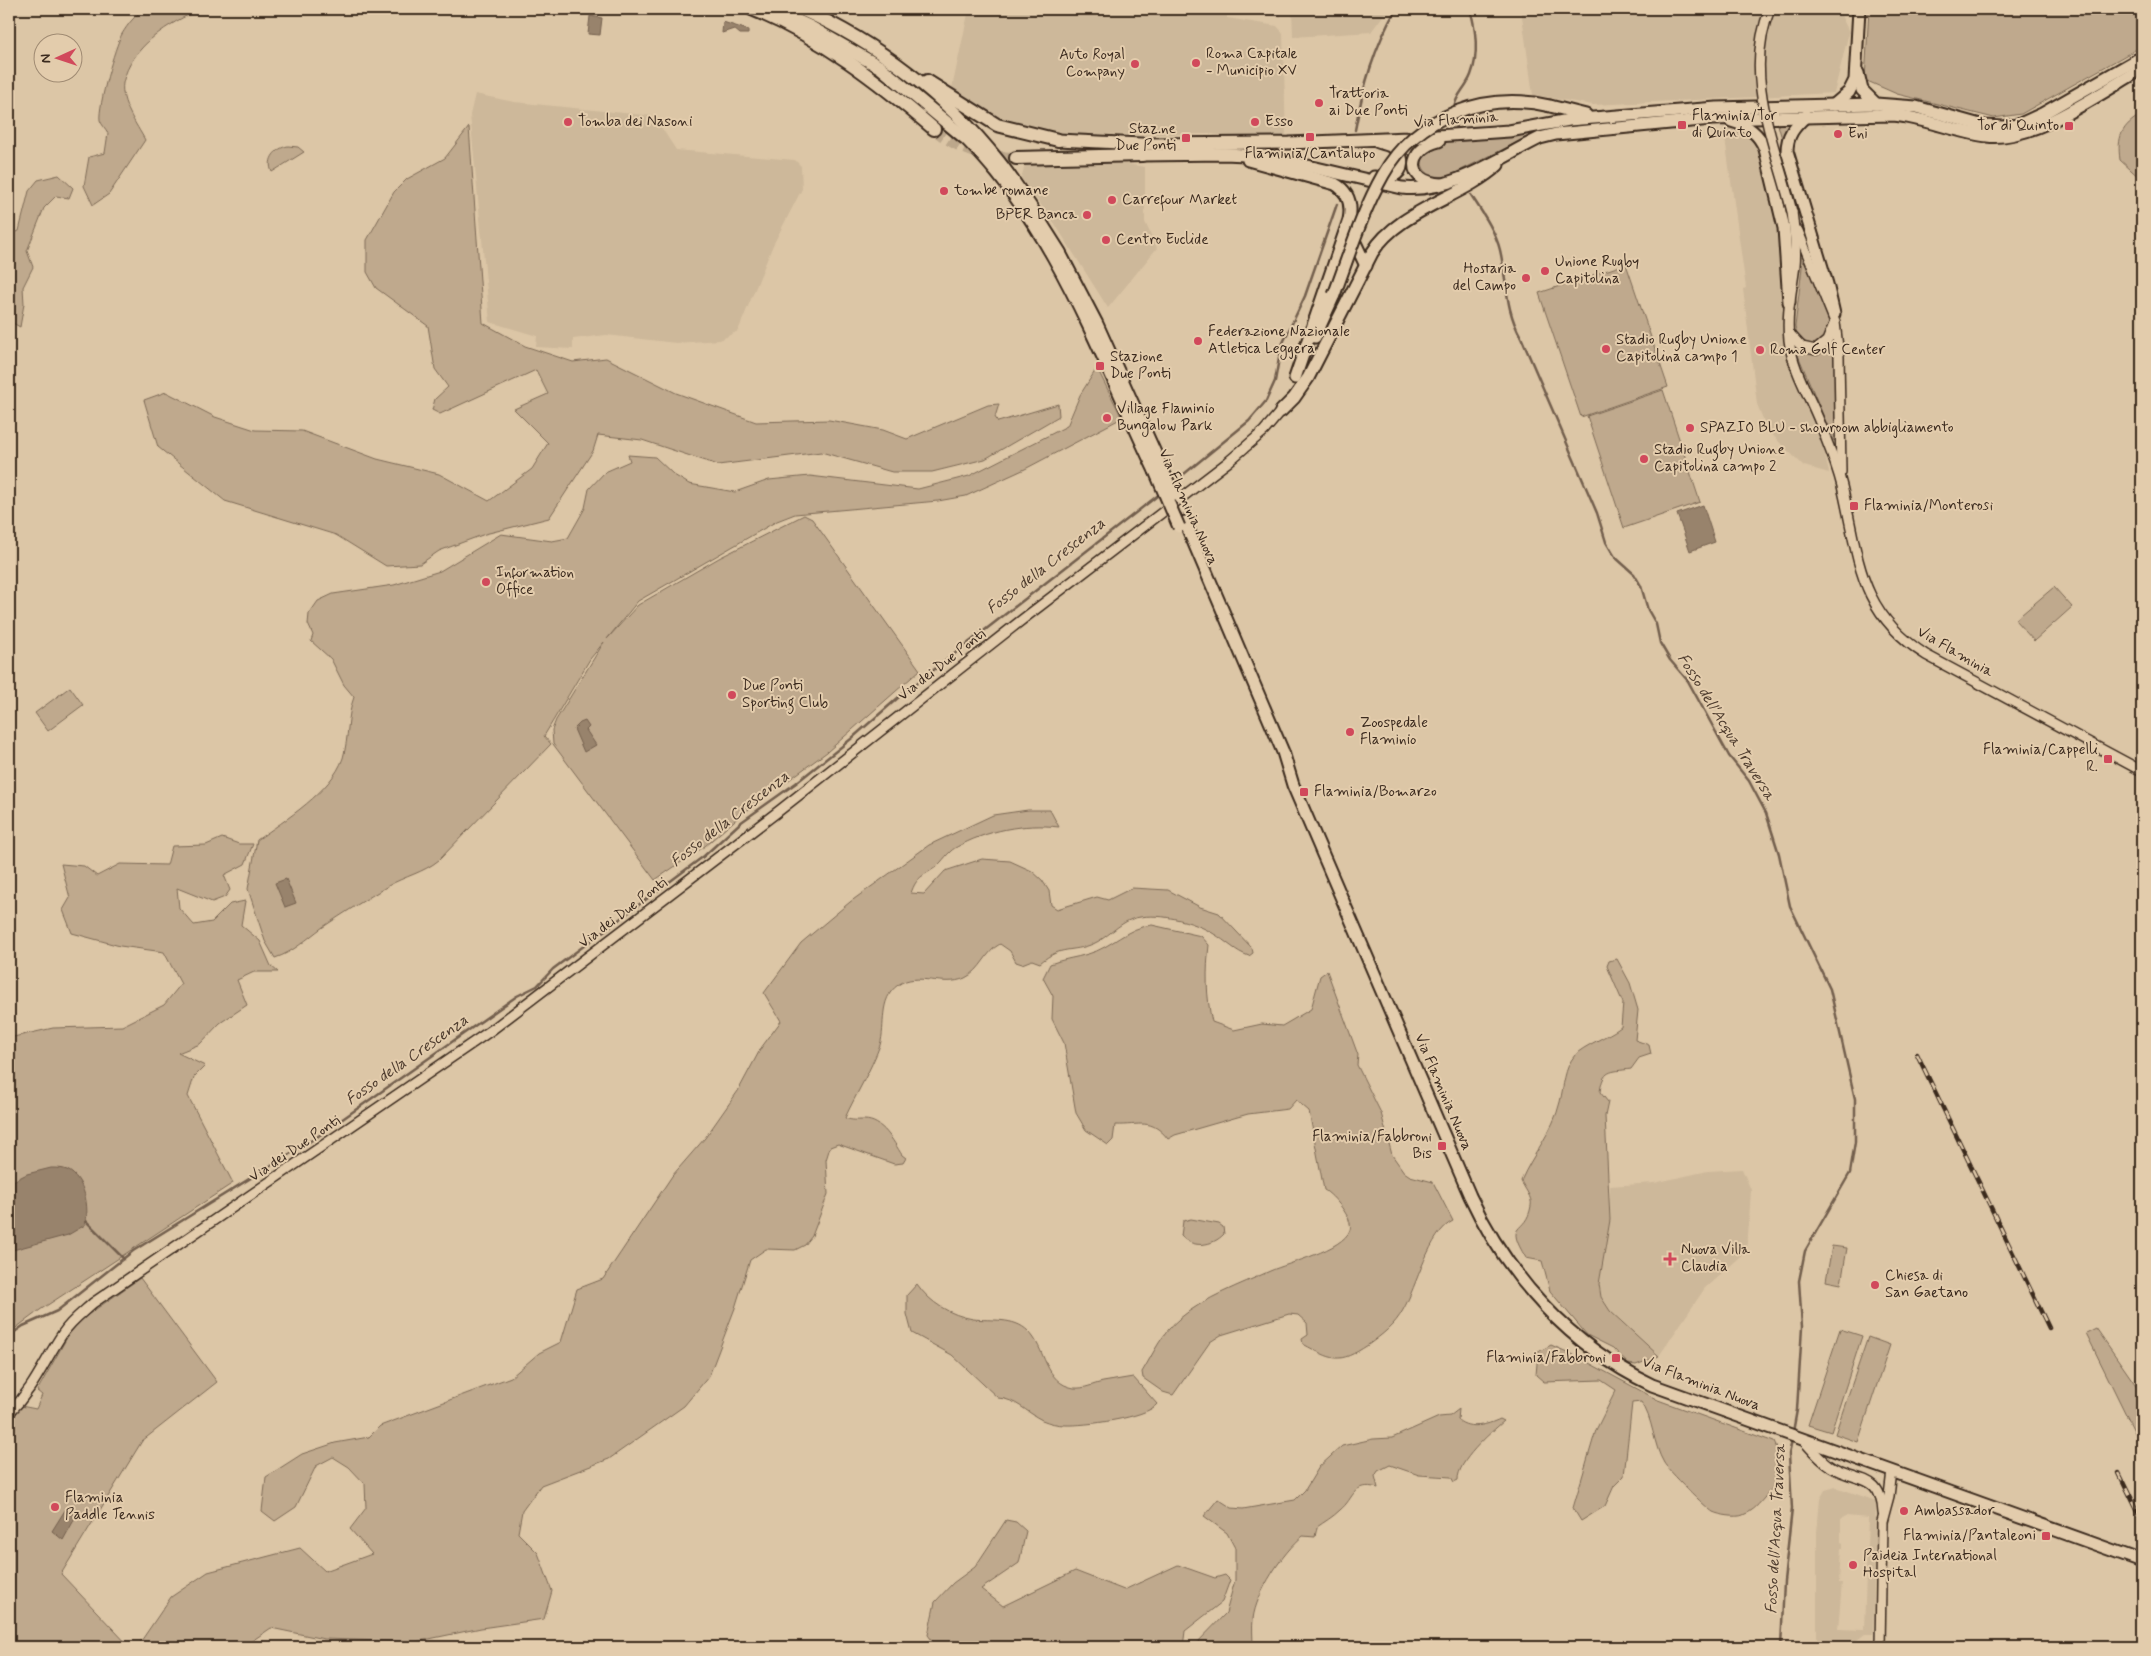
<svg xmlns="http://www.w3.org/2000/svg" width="2151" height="1656" font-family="Mynerve,sans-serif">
<rect width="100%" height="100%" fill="#dcc6a6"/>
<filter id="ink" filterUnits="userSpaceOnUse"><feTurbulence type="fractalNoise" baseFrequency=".02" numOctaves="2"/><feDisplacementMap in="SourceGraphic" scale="10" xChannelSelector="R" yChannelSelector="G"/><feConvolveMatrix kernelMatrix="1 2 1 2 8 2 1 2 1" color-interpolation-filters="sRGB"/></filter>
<g filter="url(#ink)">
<g fill="#cdb89a" fill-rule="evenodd">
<polygon points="969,9 1227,9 1227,18 1277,26 1283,33 1286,139 1232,137 1211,134 1088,135 1031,131 997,119 952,88"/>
<polygon points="1237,9 1281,9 1281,17 1237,11"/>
<polygon points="1292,9 1388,9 1371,32 1293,37"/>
<polygon points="1521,9 1838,9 1849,32 1834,93 1593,105 1533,95"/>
<polygon points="475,94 514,102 654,116 676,150 795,160 801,166 802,189 773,245 738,331 720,340 676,343 606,335 573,339 573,349 536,347 537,336 490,322 470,115"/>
<polygon points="1723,124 1741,127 1757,139 1763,159 1783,259 1780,260 1784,281 1786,342 1821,437 1829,473 1804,466 1782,445 1767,429 1757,404 1743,289 1746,288"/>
<polygon points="1073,164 1127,164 1145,167 1145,222 1157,248 1108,308 1055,224 1021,178 1025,165"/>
<polygon points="1742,1169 1751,1190 1747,1251 1705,1288 1659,1356 1610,1311 1601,1297 1599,1284 1610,1220 1610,1186 1654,1183 1708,1171"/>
<path d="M1836,1487L1876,1501L1873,1634H1865L1853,1643L1817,1642V1532L1820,1499L1825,1490ZM1846,1516L1868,1518L1864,1630L1838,1629L1842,1583H1839L1841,1548H1843V1543L1841,1542V1519Z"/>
</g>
<g fill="#bfa98d" stroke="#7d6a56">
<path d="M145,9H201C169,23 131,46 123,83C120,102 137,125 145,140L109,194L93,205L84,186L89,157L105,153L108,133C106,129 101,124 100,120C98,106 115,46 122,34C128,24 135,15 145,9Z"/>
<polygon points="1869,9 2142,9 2142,46 2021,114 1994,118 1897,94 1865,80"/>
<path d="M2142,114V180L2120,160C2117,137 2121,126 2142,114Z"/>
<polygon points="1796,120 1784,146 1777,121"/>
<polygon points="469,127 483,323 525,346 573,362 606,358 676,393 756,422 829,420 883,430 907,439 988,405 999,404 995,417 998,422 1058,404 1059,416 985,459 932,472 892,472 821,452 718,465 642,440 598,435 593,451 549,518 485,534 439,551 420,564 386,566 336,535 225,501 158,447 144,400 166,392 215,417 255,430 302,431 377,459 439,474 489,501 532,469 548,443 514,409 548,394 536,370 440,414 432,410 435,399 448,387 435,369 428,326 376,288 367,272 367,240 394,192 407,179 445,158"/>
<path d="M1540,131L1449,176C1432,178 1420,174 1422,156L1443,143L1459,138L1509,137Z"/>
<path d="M288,146L298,147L304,152L272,172C266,159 276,148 288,146Z"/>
<polygon points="59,175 73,188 69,198 56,196 44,208 27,251 33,267 23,287 24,304 20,327 9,321 9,270 11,264 9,262 9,235 19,231 29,191 38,180"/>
<path d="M1803,259C1810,276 1831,312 1829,329C1826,351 1798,347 1795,327Z"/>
<polygon points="1626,264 1668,387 1581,417 1539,293"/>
<path d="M1835,338L1837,438L1834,441L1795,348C1811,353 1827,355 1835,338Z"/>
<path d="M1097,368L1122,418L1025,469L966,496L938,501L795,514L777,521L638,601L607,639L638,605L719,558L804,515L812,519L920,670L827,752L741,815L705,846L655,880L553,744L552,730L556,720L604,642L590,659L544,736L551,744L439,860C423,873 405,876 388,886C366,899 344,913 323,927C306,939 294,952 275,958L265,941L248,889L257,840C285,820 332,791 343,758C349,737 347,716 354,697L344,685L331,659L311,641L313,635L308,624L309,614L318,601L333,594L394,585L440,571L501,534L552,541L568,538L585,508L589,489L605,472L630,461L628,455L655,457L674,475L689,484L735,492L769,480L810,476L918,489L969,476L1067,426L1080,395Z"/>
<polygon points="1663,390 1700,502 1624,528 1587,416"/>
<polygon points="2054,587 2072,607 2034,641 2015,620"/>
<polygon points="70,687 83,705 48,731 35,713"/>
<path d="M1028,810H1050L1059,827C1024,823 987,830 955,848C948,852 943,861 936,867C922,877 917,876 911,893L924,894L945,871L982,859L1010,861L1032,871L1042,880L1049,891L1051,905L1057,909L1097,897L1108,900L1132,888L1168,890L1200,907L1219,913L1252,948L1253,953L1249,956C1236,952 1226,941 1214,934C1194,921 1155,911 1132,919C1118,924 1107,938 1093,944C1071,953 1061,945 1040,963L1032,960L1022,964L1016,962L1010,951L1000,944C985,952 982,970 965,978C943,988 917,971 898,985C878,999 886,1026 880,1045C871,1070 856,1094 845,1118C853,1121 856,1120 864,1120C883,1120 893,1141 902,1155L906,1158L903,1163L894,1164L838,1144L830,1147L826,1160L828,1194L812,1236L805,1245L795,1250L766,1249L750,1260L735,1308L709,1376L684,1406L609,1459L541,1485L522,1511L518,1533L538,1553L552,1591L544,1619L481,1628L415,1642L324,1639L271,1628L243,1647H192L191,1645L188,1647H137L171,1597L208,1572L300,1548L325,1571L372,1554L350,1529L366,1508L365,1484L349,1467L333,1457L316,1466L296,1507L275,1521L262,1511L266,1477L302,1454L335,1443L369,1437L380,1426L511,1377L539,1353L561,1342L577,1289L603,1279L672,1176L705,1138L738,1091L761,1048L781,1021L764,993L801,943L850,902L929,845L993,815Z"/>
<polygon points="222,838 239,844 253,844 245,864 224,875 230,890 225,897 212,902 177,888 179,908 194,925 212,922 230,904 245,901 241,925 260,941 271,966 278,972 254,972 237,980 247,1005 220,1023 200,1044 178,1053 205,1066 194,1077 188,1096 233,1183 40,1310 9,1333 9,1038 53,1028 122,1026 164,1005 181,984 164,952 120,946 72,933 63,910 70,898 61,864 84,866 97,876 120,864 167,865 172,846 206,845"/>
<path d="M1152,925L1201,936L1209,945C1206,971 1206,996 1212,1022L1234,1030L1262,1024L1282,1026L1311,1009L1320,976L1327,971L1358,1055L1357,1065L1381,1113L1392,1155L1404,1172L1410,1176L1433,1182L1453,1221C1429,1232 1417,1286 1403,1310C1395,1325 1382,1335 1368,1345C1338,1365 1333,1360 1303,1344L1302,1339L1308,1335L1307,1323L1298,1315L1289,1314L1221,1335L1210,1342L1173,1395L1163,1392L1143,1378L1142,1372C1153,1354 1162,1333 1179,1319C1205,1297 1240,1285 1270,1271C1288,1263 1343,1250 1350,1230C1354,1219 1333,1195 1324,1190L1309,1111L1296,1100L1288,1109L1248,1114L1175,1135L1168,1139C1151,1117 1140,1126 1115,1125L1113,1140L1108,1145L1086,1130L1076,1113L1064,1043L1052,1019L1053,996L1043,978L1050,964C1063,959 1075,958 1088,954C1111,948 1127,927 1152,925Z"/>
<path d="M1617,959L1630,983L1638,1010L1635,1040L1649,1045L1651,1054L1639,1058L1631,1069C1610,1072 1603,1069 1600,1092L1608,1102L1605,1116L1610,1220L1599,1284L1601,1297L1610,1311L1659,1356L1636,1365L1628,1364L1613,1348L1587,1335L1550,1291L1542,1261L1526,1258C1503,1220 1526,1236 1531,1206C1533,1198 1524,1188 1521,1181C1533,1153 1553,1132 1560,1102C1564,1086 1564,1068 1575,1055C1583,1046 1609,1036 1621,1027L1623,1003L1607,966L1609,961Z"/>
<path d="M1191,1219L1219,1224L1223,1227L1224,1234C1213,1246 1193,1249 1181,1236L1183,1221Z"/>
<polygon points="1832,1246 1847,1248 1841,1284 1826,1281"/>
<polygon points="140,1278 217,1382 142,1441 61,1574 130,1647 9,1647 9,1418 21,1406 36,1409 42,1395 37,1391 69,1334 82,1319"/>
<path d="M917,1284C930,1303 950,1315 973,1319C991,1321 1014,1317 1028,1331C1046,1348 1044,1383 1074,1388C1085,1389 1093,1384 1103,1382C1113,1380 1123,1379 1133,1377L1157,1404C1147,1418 1083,1426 1065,1425C1058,1425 1049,1423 1042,1420C1026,1412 1016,1399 998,1398L952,1355L912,1333L907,1314V1295Z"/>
<polygon points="2096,1328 2142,1394 2142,1447 2086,1333"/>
<polygon points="1840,1329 1862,1336 1831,1432 1808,1425"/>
<polygon points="1868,1337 1890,1345 1858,1442 1835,1434"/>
<path d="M1551,1345L1574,1355L1658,1400L1774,1442L1779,1453L1780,1483C1765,1492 1760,1509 1743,1515C1737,1518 1719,1515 1713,1512C1706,1508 1668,1470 1664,1463C1653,1445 1653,1417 1641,1402L1632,1403L1624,1476L1614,1486L1605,1506L1581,1521L1573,1508L1596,1430L1616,1390L1601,1380L1544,1382L1536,1375L1538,1352Z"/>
<path d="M1459,1409L1458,1420C1470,1430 1487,1425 1500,1419L1504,1421C1490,1433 1457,1462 1458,1480L1454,1482L1451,1477L1419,1475L1390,1465L1378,1471L1375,1476L1378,1488C1352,1481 1355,1498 1340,1510C1333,1517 1324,1522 1317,1527L1315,1537L1303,1536C1283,1552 1256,1593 1253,1619C1252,1628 1253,1638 1253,1647H1193L1226,1613L1235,1580V1548L1227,1533L1204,1516L1218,1499L1232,1508L1243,1509L1295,1500L1305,1490L1319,1467L1342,1446L1373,1439L1392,1438L1439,1417L1450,1416Z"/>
<polygon points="1006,1520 1016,1522 1026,1531 1019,1563 981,1589 1003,1606 1075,1571 1124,1590 1178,1565 1215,1578 1225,1575 1230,1580 1222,1602 1185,1631 1183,1647 937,1647 928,1635 935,1602 953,1583 975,1567"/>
</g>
<g fill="#98836c" stroke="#735f4d">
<polygon points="590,16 602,18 600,35 588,34"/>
<polygon points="723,22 748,30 748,34 740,34 734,29 722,33"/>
<polygon points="1703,505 1715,542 1690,551 1677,514"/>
<polygon points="585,721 589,727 586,730 596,745 584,752 574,729 580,723"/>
<polygon points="286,879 296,903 285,907 275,883"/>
<path d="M51,1168C56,1168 63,1168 67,1170C85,1178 90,1209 85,1225L68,1235L9,1251V1183L27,1174Z"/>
<polygon points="67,1507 78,1513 63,1540 52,1531"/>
</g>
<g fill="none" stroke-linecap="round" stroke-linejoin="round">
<g stroke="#735f4d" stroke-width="2.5">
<path d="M1453,110C1457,92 1465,90 1471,75C1479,55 1476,29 1470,9"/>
<polyline points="1454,116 1456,129"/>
<path d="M1355,130C1363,87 1374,48 1396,9"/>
<path d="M1471,195C1482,212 1495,230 1500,250C1507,280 1505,310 1521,337L1597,513L1606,542L1615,557L1634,574L1641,586L1648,610L1656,624L1660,643L1670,660L1688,681L1729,756L1749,781L1766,813L1779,854L1790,906L1830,989L1855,1099V1142L1850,1173L1805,1251L1799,1281L1802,1327L1797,1410L1793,1432"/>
<polyline points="1173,483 1249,421 1266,401 1275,381 1281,347 1305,296 1337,204"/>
<polyline points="86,1221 124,1259"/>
<polyline points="9,1336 23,1326 57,1311 133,1251 317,1137 517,996 537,986 553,969 704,856 740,823 796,783 851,739 899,697 1161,493"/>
<polyline points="1781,1647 1784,1581 1792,1509 1789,1454 1792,1440"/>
</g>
<path stroke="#bca78b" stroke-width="12" stroke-dasharray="12 6" stroke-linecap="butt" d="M934,129C962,150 981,157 1016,158"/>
<defs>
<g id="minor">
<path d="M1792,212C1794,229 1797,247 1795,265C1792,290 1786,314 1789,340C1793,374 1816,406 1826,439C1832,454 1838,470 1842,486C1859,557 1857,611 1926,655L2142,771"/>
<polyline points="1798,231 1835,322 1839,356 1841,472"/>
<polyline points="1789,333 1802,347 1816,350 1827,341 1834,324"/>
<path d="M9,1413C35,1387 43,1363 63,1333C71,1321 82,1313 93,1303L493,1029L780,810L1023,619L1228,462L1264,431L1281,411"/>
<path d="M1803,1440C1811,1449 1820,1460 1831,1467C1857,1483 1881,1472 1883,1513"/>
<polyline points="1880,1647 1882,1522 1889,1496 1892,1471"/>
</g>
<g id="major">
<polyline points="1858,73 1862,90 1876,104"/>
<polyline points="1834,105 1849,92 1855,80 1859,9"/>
<polyline points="1550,106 1586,115"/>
<path d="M1806,116C1794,127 1787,135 1787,151L1827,284L1834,314"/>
<path d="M1731,121C1747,125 1759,133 1765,149L1784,228L1789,302"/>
<path d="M964,137C1055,225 1101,359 1155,471"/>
<polyline points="1058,140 1141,144 1289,143 1408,138 1509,131 1569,120 1716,108 1876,104 1916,107 1984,126 2003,127 2018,125 2042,114 2142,57"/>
<path d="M1439,141C1407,149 1405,182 1441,184"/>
<path d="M1142,155L1225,154L1265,156L1402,188C1452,193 1497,159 1540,138L1556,134L1712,119L1893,115C1926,118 1955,132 1987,136C2034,142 2101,92 2142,69"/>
<path d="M1248,160L1335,184C1349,192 1352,205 1349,220L1295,378"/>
<path d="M1374,177C1380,178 1388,179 1393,176C1404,171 1404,157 1396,149C1391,145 1384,144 1378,142"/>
<polyline points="1352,236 1366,266"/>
<polyline points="1060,253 1097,324 1161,466"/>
<polyline points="1315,337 1334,295"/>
<path d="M1281,411L1294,398L1308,378L1372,253C1398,210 1462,198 1498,165"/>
<path d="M1185,522L1283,752L1293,785L1470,1196C1508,1277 1570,1346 1652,1385L2142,1561"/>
</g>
<g id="highway">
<path d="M752,9C821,37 878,81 934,129"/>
<polyline points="771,9 810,27 880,67 964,137"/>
<path d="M801,9C877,43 946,95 998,161C1021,190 1040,222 1060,253"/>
<polyline points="927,81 997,125 1058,140"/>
<polyline points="1016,158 1142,155"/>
</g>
</defs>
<use href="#minor" stroke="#3b2a1e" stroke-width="12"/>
<use href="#major" stroke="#3b2a1e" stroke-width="15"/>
<use href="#highway" stroke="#3b2a1e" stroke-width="16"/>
<use href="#minor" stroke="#e3ccac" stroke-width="9"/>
<use href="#major" stroke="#e3ccac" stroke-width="11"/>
<use href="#highway" stroke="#e3ccac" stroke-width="12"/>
<defs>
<g id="rail">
<polyline points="1917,1054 2049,1328"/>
<polyline points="2119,1473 2142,1520"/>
</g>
</defs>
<use href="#rail" stroke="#3b2a1e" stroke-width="4.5"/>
<use href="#rail" stroke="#e3ccac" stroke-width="2.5" stroke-dasharray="8" stroke-linecap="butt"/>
<defs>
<path id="minor-bridge" d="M1770,9C1742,76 1776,146 1792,212"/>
<g id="major-bridge">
<path d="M1334,295C1349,255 1362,212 1383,175C1417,115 1486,91 1550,106"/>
<polyline points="1161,466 1174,495"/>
<polyline points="1155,471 1179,527"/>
</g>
</defs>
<use href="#minor-bridge" stroke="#3b2a1e" stroke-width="12" stroke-linecap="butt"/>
<use href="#major-bridge" stroke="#3b2a1e" stroke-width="15" stroke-linecap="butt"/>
<use href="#minor-bridge" stroke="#e3ccac" stroke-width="9"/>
<use href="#major-bridge" stroke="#e3ccac" stroke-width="11"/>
</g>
</g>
<g fill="#d1495b" stroke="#e3ccac" stroke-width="2">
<circle cx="1196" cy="63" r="5"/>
<circle cx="1135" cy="64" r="5"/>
<circle cx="1319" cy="103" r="5"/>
<circle cx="568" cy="122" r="5"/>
<circle cx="1255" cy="122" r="5"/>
<rect x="1677" y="120" width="10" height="10" rx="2.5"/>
<rect x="2064" y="121" width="10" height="10" rx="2.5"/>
<circle cx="1838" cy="134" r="5"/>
<rect x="1305" y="132" width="10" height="10" rx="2.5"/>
<rect x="1181" y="133" width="10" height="10" rx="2.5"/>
<circle cx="944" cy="191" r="5"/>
<circle cx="1112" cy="200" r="5"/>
<circle cx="1087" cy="215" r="5"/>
<circle cx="1106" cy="240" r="5"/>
<circle cx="1545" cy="271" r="5"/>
<circle cx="1526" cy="278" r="5"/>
<circle cx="1198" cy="341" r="5"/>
<circle cx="1606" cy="349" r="5"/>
<circle cx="1760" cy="350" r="5"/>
<rect x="1095" y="361" width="10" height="10" rx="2.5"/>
<circle cx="1107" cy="418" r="5"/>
<circle cx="1690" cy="428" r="5"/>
<circle cx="1644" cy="459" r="5"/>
<rect x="1849" y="501" width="10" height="10" rx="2.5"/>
<circle cx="486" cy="582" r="5"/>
<circle cx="732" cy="695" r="5"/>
<circle cx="1350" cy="732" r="5"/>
<rect x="2103" y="754" width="10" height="10" rx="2.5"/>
<rect x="1299" y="787" width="10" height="10" rx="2.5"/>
<rect x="1437" y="1141" width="10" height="10" rx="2.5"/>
<path d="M1667.5 1251.5h5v5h5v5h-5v5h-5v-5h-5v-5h5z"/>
<circle cx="1875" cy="1285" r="5"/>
<rect x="1611" y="1353" width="10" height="10" rx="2.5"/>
<circle cx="55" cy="1507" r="5"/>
<circle cx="1904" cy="1511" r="5"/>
<rect x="2041" y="1531" width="10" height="10" rx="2.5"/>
<circle cx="1853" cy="1565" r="5"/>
</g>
<g text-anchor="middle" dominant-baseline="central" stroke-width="4" stroke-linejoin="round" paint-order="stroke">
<g font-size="15" fill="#3b2a1e" stroke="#e3ccac" text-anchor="start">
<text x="1206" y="54">Roma Capitale<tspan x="1206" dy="17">- Municipio XV</tspan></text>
<text x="1125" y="55" text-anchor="end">Auto Royal<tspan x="1125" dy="17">Company</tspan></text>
<text x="1329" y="94">Trattoria<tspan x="1329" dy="17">ai Due Ponti</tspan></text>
<text x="1692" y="116">Flaminia/Tor<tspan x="1692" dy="17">di Quinto</tspan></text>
<text x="578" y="122">Tomba dei Nasoni</text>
<text x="1265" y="122">Esso</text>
<text x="2059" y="126" text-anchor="end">Tor di Quinto</text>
<text x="1176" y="129" text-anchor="end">Staz.ne<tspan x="1176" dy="17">Due Ponti</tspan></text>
<text x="1848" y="134">Eni</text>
<text x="1310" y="154" text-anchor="middle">Flaminia/Cantalupo</text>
<text x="954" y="191">tombe romane</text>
<text x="1122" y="200">Carrefour Market</text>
<text x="1077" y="215" text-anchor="end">BPER Banca</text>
<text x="1116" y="240">Centro Euclide</text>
<text x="1555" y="262">Unione Rugby<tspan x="1555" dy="17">Capitolina</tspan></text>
<text x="1516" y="269" text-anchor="end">Hostaria<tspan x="1516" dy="17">del Campo</tspan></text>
<text x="1208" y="332">Federazione Nazionale<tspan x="1208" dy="17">Atletica Leggera</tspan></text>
<text x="1616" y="340">Stadio Rugby Unione<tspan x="1616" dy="17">Capitolina campo 1</tspan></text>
<text x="1770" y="350">Roma Golf Center</text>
<text x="1110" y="357">Stazione<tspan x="1110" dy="17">Due Ponti</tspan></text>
<text x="1117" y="409">Village Flaminio<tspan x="1117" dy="17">Bungalow Park</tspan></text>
<text x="1700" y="428">SPAZIO BLU - showroom abbigliamento</text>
<text x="1654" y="450">Stadio Rugby Unione<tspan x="1654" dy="17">Capitolina campo 2</tspan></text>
<text x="1864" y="506">Flaminia/Monterosi</text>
<text x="496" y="573">Information<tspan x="496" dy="17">Office</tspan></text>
<text x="742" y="686">Due Ponti<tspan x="742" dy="17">Sporting Club</tspan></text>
<text x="1360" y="723">Zoospedale<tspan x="1360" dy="17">Flaminio</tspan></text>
<text x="2098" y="750" text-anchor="end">Flaminia/Cappelli<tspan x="2098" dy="17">R.</tspan></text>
<text x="1314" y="792">Flaminia/Bomarzo</text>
<text x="1432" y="1137" text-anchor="end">Flaminia/Fabbroni<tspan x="1432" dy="17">Bis</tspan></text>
<text x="1681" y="1250">Nuova Villa<tspan x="1681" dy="17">Claudia</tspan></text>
<text x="1885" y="1276">Chiesa di<tspan x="1885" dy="17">San Gaetano</tspan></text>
<text x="1606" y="1358" text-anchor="end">Flaminia/Fabbroni</text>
<text x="65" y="1498">Flaminia<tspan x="65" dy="17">Paddle Tennis</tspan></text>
<text x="1914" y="1511">Ambassador</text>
<text x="2036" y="1536" text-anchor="end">Flaminia/Pantaleoni</text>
<text x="1863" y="1556">Paideia International<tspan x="1863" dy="17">Hospital</tspan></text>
</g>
<g font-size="15" fill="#3b2a1e" stroke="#e3ccac">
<text transform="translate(1456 120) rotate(-4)">Via Flaminia</text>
<text transform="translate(1188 507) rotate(66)">Via Flaminia Nuova</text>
<text transform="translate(1955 652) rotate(30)">Via Flaminia</text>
<text transform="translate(942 665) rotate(-38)">Via dei Due Ponti</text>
<text transform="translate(623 913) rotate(-37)">Via dei Due Ponti</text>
<text transform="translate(1443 1092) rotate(67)">Via Flaminia Nuova</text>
<text transform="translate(295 1149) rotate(-34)">Via dei Due Ponti</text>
<text transform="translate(1701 1384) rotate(21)">Via Flaminia Nuova</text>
</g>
<g font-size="16" font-style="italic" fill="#4e3c2e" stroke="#e3ccac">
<text transform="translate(1046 566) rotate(-38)">Fosso della Crescenza</text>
<text transform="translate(1726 727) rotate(58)">Fosso dell'Acqua Traversa</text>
<text transform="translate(730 819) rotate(-38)">Fosso della Crescenza</text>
<text transform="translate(407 1060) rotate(-35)">Fosso della Crescenza</text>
<text transform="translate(1776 1529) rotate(-87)">Fosso dell'Acqua Traversa</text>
</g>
</g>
<rect width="2151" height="1656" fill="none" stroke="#e3ccac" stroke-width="30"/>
<rect x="15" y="15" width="2121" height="1626" fill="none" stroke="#3b2a1e" stroke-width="2" filter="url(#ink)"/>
<g transform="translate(58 58) rotate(267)"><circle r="24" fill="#e3ccac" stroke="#a08b73"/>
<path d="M0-4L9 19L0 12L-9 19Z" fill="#d1495b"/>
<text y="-8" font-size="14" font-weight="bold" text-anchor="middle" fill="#3b2a1e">N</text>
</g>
</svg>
